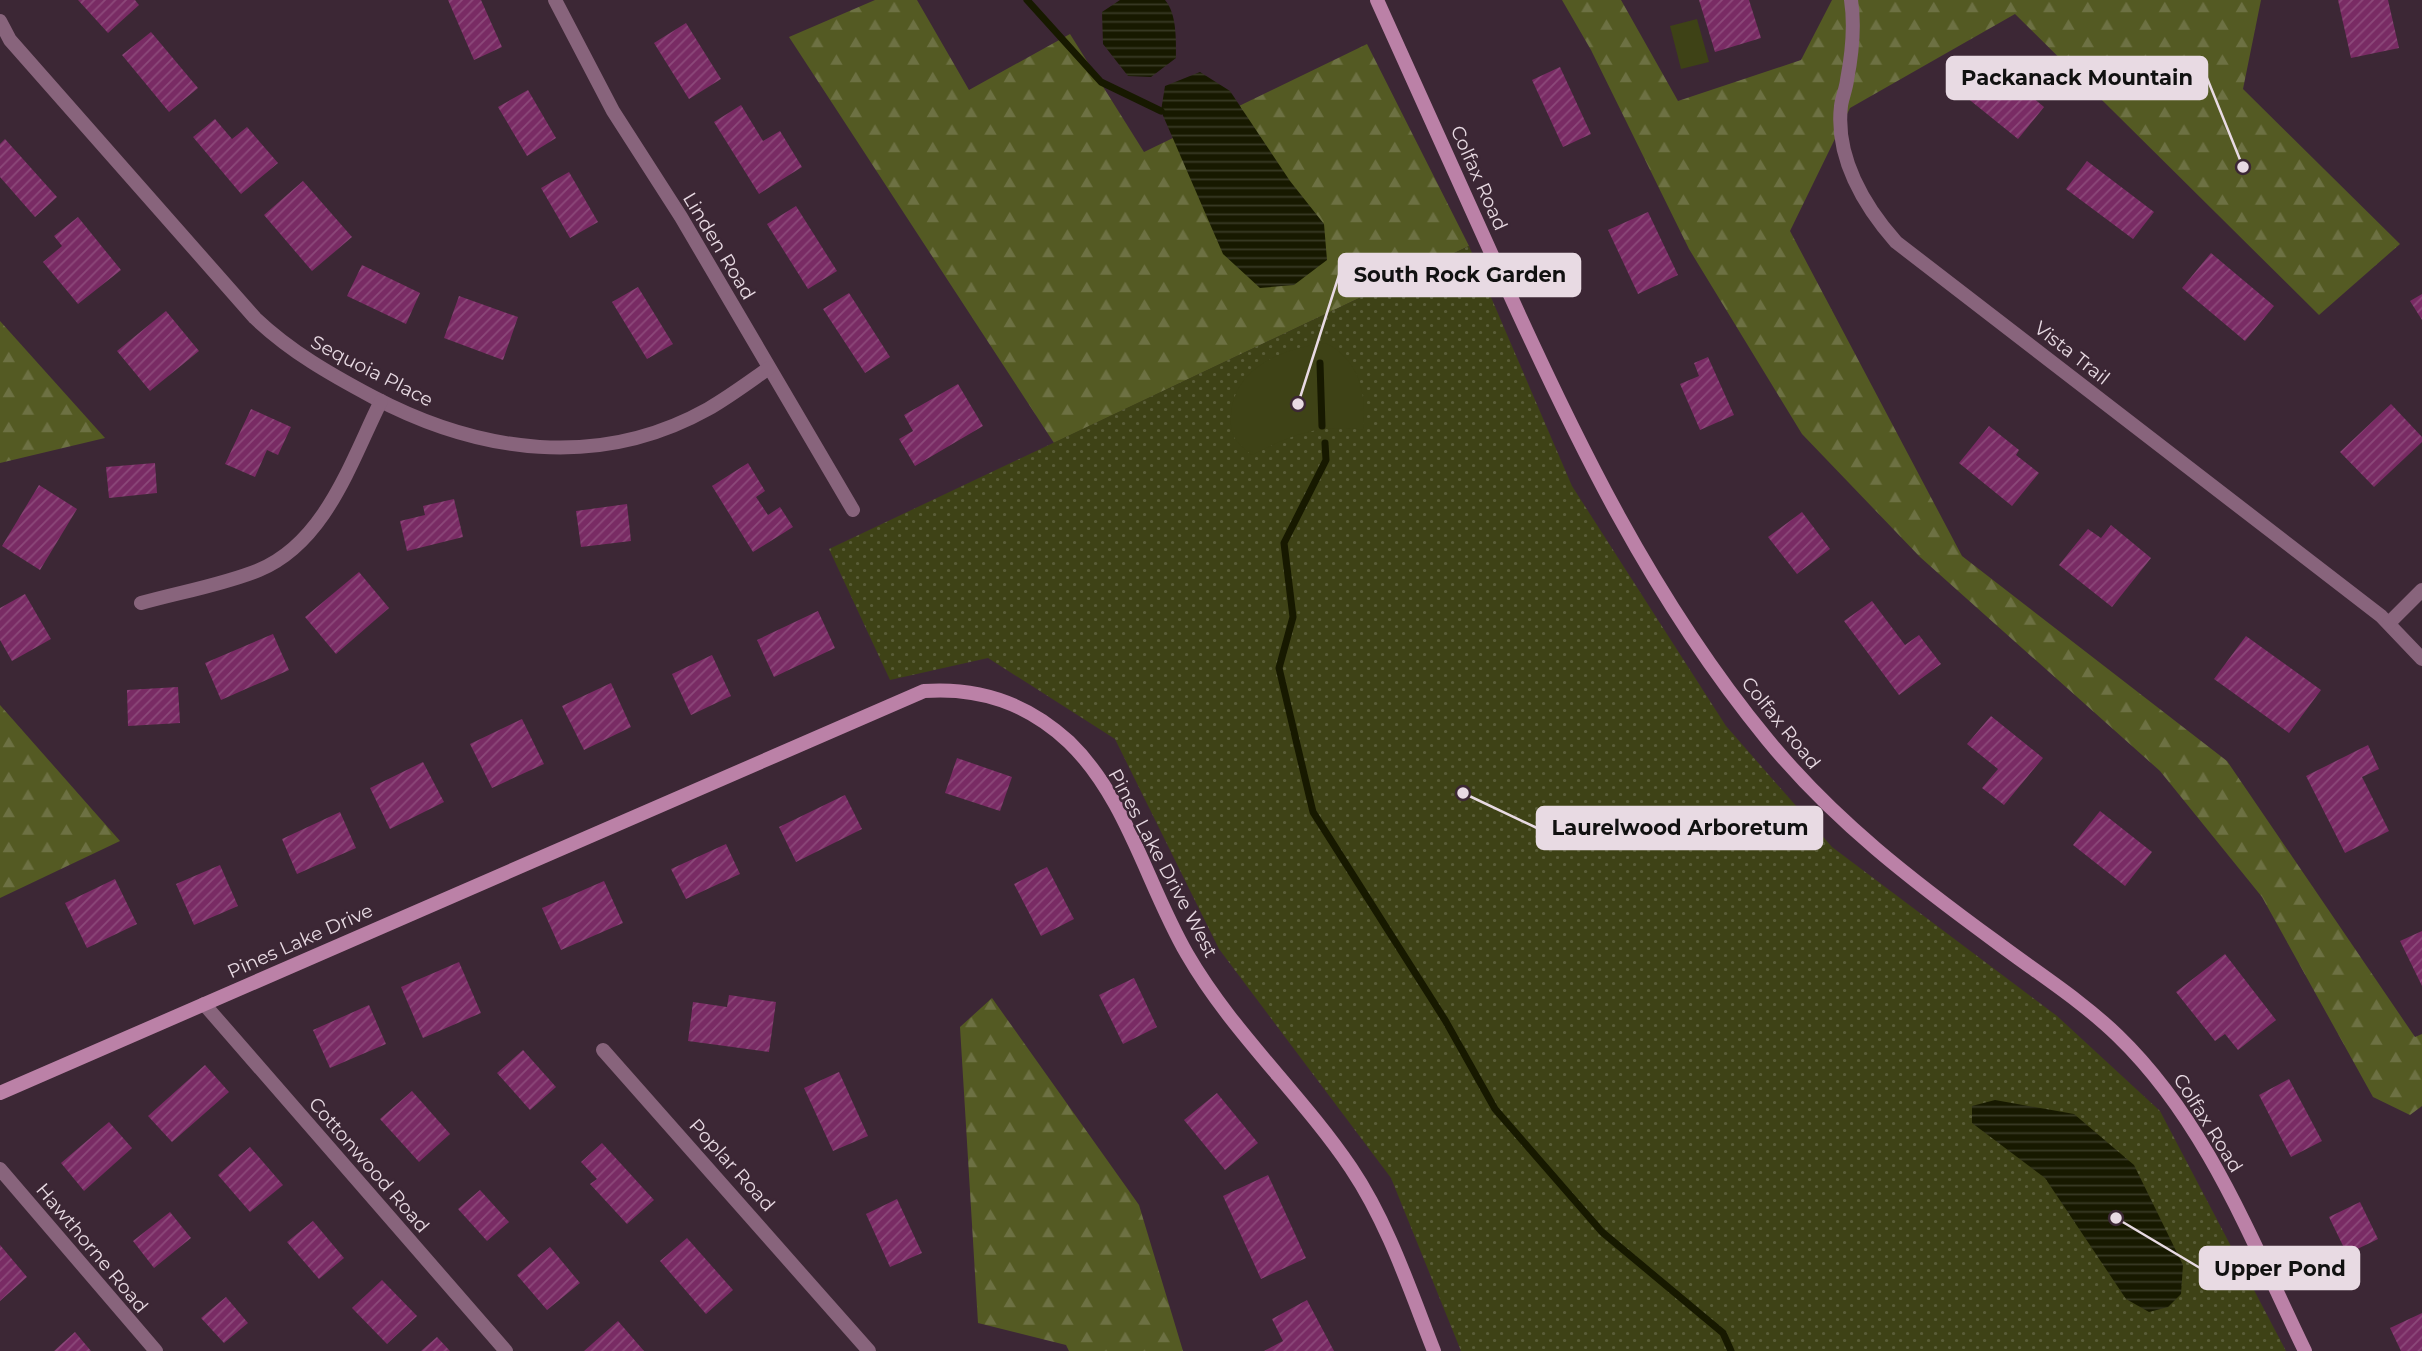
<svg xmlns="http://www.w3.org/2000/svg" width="2422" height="1351" font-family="Montserrat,sans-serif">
<defs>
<pattern id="forest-firs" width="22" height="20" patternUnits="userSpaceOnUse" patternTransform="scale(1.75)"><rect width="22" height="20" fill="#545a23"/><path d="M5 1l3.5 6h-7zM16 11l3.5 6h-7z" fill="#6d7143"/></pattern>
<pattern id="park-dots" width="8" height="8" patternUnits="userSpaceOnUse" patternTransform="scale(1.75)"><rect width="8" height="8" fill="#3e4216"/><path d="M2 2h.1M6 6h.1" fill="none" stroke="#5a5d38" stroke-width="1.8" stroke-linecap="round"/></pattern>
<pattern id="water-rules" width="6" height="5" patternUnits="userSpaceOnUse" patternTransform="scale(1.75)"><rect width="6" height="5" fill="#171900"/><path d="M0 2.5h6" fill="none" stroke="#393a25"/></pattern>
<pattern id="building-hatch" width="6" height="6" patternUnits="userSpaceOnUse" patternTransform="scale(1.75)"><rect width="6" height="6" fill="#792b64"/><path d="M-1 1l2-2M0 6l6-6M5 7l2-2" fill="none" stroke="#8c497a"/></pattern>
</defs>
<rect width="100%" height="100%" fill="#3c2735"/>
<g fill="url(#forest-firs)">
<polygon points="875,0 917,0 969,90 1070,34 1144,152 1367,44 1469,246 1054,443 789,37"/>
<polygon points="1562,0 1621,0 1678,101 1801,60 1832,0 2261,0 2243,89 2400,244 2319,315 2015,14 1850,108 1790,231 1962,556 2227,761 2415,1037 2422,1034 2422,1106 2410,1115 2373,1097 2262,897 2160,771 1920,557 1802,434 1689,249 1591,50"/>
<polygon points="0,321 105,438 0,463"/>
<polygon points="0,705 120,841 0,898"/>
<polygon points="992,998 1139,1205 1183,1351 1069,1351 1066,1345 978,1323 960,1027"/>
</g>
<polygon fill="url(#park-dots)" points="1469,246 1572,486 1726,726 1832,847 2057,1016 2160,1111 2286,1351 1461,1351 1391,1178 1219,949 1115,739 988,658 890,680 829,549"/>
<g fill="#3e4216">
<polygon points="1697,19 1709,62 1681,69 1670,26"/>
<path d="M1326,343C1360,361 1367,394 1363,430C1321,423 1289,436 1252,455C1235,440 1230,438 1231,415C1234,367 1284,348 1326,343Z"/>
</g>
<g fill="url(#water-rules)">
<path d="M1120,0H1165C1177,14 1176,40 1176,58L1151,77L1128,76L1103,44L1102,12Z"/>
<polygon points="1200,72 1230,91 1290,181 1324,224 1327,260 1294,285 1260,288 1223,254 1161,111 1165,86"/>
<polygon points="1995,1100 2074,1114 2134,1165 2183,1265 2181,1294 2168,1307 2149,1312 2126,1299 2045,1178 1972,1123 1972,1106"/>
</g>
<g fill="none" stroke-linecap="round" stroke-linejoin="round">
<g stroke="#171900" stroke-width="7">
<polyline points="1027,0 1101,82 1161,111"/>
<polyline points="1320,363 1322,426"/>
<polyline points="1325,443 1326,460 1284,543 1293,617 1279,668 1313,812 1445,1020 1495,1109 1602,1232 1723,1333 1731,1351"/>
</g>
</g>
<g fill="url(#building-hatch)">
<polygon points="78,0 135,0 139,5 108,33"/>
<polygon points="448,0 481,0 502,47 474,60"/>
<polygon points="1699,0 1749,0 1761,38 1715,52"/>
<polygon points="2338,0 2388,0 2399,48 2351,58"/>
<polygon points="686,23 721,79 689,99 654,43"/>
<polygon points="151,32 198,88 169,112 122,55"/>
<polygon points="1993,65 2044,107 2018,139 1966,97"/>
<polygon points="1560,67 1591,134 1563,147 1532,80"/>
<polygon points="528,90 556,138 527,156 498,107"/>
<polygon points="741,105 763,141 780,131 802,167 759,194 714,122"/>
<polygon points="215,119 232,139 247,127 278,163 241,194 193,137"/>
<polygon points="5,139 57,197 35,217 0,177 0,144"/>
<polygon points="2087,161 2154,212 2133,239 2066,189"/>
<polygon points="569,172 598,222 570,238 541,188"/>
<polygon points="303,181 352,237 312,271 264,215"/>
<polygon points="796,206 837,271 808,289 767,224"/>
<polygon points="1648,212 1678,275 1638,294 1608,230"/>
<polygon points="78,217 121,270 78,304 43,262 62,246 54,236"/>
<polygon points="2211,253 2274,306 2245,341 2182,288"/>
<polygon points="362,265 420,293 406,324 347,296"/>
<polygon points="638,287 673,344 647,359 612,302"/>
<polygon points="849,293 890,357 865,373 823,309"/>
<polygon points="2422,294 2422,320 2410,301"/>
<polygon points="459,296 518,317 503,360 444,338"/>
<polygon points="166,311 199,351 150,391 117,351"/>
<polygon points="1708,357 1734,415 1700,430 1680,384 1699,376 1694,363"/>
<polygon points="958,384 983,426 915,466 899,439 913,431 904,415"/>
<polygon points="2391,404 2422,437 2422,442 2374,487 2340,452"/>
<polygon points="251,409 291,427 278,455 267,450 255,477 225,464"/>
<polygon points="1989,426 2019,450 2016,455 2039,473 2012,506 1959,463"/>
<polygon points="155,463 157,493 109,498 106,467"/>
<polygon points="748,463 765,491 756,497 768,515 780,507 793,527 753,552 712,486"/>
<polygon points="39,485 77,509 40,570 2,546"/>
<polygon points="454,499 463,537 407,551 400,521 425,515 423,506"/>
<polygon points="627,504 631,541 581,547 576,511"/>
<polygon points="1802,512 1830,549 1797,574 1768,537"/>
<polygon points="2111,525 2151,558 2112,607 2059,565 2088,529 2101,538"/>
<polygon points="359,572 389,608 336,654 305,617"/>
<polygon points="25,594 51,639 12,661 0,640 0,608"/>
<polygon points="1872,601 1905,645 1919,635 1941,664 1899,695 1844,621"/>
<polygon points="818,611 835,648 774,677 757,640"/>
<polygon points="273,634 289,670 221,700 205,663"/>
<polygon points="2246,636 2321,690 2289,733 2214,679"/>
<polygon points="712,655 731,696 691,715 672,674"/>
<polygon points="611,683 631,727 584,750 562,706"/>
<polygon points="178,687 180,723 128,726 127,690"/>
<polygon points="1991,716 2043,758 2004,805 1982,788 1998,769 1967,744"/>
<polygon points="522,719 544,764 492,788 470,744"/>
<polygon points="2368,745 2379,769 2362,777 2389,831 2345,853 2306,776"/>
<polygon points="957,758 1012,777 1000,811 945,793"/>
<polygon points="423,762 444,802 390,829 370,788"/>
<polygon points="845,795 862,829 796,862 779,827"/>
<polygon points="2100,811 2152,852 2125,886 2073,845"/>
<polygon points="340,812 356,848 297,874 282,839"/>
<polygon points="726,844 740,874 686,899 671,869"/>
<polygon points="220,865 238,906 194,925 176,884"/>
<polygon points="1047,867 1074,919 1041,936 1014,884"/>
<polygon points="115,879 137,924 87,948 65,903"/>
<polygon points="604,881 623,923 561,950 542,908"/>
<polygon points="2422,931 2422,986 2400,941"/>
<polygon points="2225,954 2276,1020 2238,1050 2225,1034 2215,1041 2176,992"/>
<polygon points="459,962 481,1013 423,1038 401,987"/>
<polygon points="1134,978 1157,1027 1123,1044 1099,995"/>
<polygon points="729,995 776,1002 769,1052 688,1041 693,1002 727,1007"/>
<polygon points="369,1005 386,1044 330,1068 313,1030"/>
<polygon points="523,1050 556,1087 530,1110 497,1073"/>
<polygon points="205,1065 229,1092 172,1142 148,1116"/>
<polygon points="839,1072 868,1136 833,1151 804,1088"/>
<polygon points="2289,1079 2322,1141 2291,1157 2259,1095"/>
<polygon points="412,1091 450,1134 419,1162 380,1119"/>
<polygon points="1217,1093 1258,1143 1225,1170 1184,1120"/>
<polygon points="109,1122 132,1148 84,1191 61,1163"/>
<polygon points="602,1143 654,1200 627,1224 590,1184 597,1179 581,1162"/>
<polygon points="250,1147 283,1185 250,1212 218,1175"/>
<polygon points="1268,1175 1306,1258 1261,1279 1223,1196"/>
<polygon points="480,1190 509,1222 487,1241 458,1209"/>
<polygon points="897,1199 922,1253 890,1267 866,1214"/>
<polygon points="2360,1202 2378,1239 2347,1254 2329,1217"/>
<polygon points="170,1212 191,1238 154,1268 133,1241"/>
<polygon points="313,1221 344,1258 319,1279 287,1242"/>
<polygon points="687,1238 733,1290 706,1314 660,1261"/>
<polygon points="0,1245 27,1277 0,1301"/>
<polygon points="550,1247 580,1283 547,1310 517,1275"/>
<polygon points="382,1280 417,1316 387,1344 352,1308"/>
<polygon points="226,1297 248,1323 224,1343 201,1318"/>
<polygon points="1307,1300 1334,1351 1264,1351 1283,1341 1272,1319"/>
<polygon points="2422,1313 2422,1351 2401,1351 2390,1328"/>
<polygon points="618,1321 644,1351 584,1351"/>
<polygon points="75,1332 91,1351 54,1351"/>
<polygon points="437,1337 450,1351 421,1351"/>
</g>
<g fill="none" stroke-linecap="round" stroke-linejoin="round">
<g stroke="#88647c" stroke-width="14">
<polyline points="555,0 613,111 681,217 853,510"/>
<path d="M1851,0C1855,26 1852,54 1847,80C1846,89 1842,98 1841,106C1835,157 1864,206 1896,242L2381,616L2422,659"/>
<path d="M0,21L10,40L255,318C291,352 330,374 373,397C479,453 599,470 708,409C729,397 749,382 769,368"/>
<path d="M141,603C180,592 222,585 259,570C326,542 351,461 381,401"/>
<polyline points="2389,623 2422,590"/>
<polyline points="204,1004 506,1351"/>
<polyline points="603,1050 869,1351"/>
<polyline points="0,1169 156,1351"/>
</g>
<g stroke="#bb81a7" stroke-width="14">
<path d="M1377,0C1418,92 1460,183 1501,275C1575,439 1652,599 1767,739C1834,821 1914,882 1999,944C2039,974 2082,1001 2118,1036C2207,1122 2252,1242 2305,1351"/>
<path d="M0,1093L924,691C980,687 1027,703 1069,742C1127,798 1147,885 1187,954C1232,1032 1301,1094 1351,1168C1388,1223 1410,1290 1434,1351"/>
</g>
</g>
<g text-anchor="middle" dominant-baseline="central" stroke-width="5" stroke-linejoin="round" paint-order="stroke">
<g font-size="19" fill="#e8dae3" stroke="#3c2735">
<text transform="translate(1479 178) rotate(66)">Colfax Road</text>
<text transform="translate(719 246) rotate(59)">Linden Road</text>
<text transform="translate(2072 353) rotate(38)">Vista Trail</text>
<text transform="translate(372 371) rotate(27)">Sequoia Place</text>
<text transform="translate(1781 723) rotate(51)">Colfax Road</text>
<text transform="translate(1163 863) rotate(62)">Pines Lake Drive West</text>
<text transform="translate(300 941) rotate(-24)">Pines Lake Drive</text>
<text transform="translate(2208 1123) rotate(58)">Colfax Road</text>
<text transform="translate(369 1165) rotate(49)">Cottonwood Road</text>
<text transform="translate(732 1165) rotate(48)">Poplar Road</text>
<text transform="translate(92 1248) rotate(50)">Hawthorne Road</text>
</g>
</g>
<path fill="none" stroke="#e8dae3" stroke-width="2.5" d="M2243 167L2207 78M1298 404L1339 275M1463 793L1537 828M2116 1218L2200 1268"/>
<g fill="#e8dae3" stroke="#3c2735" stroke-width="2.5">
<circle cx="2243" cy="167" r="7"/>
<circle cx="1298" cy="404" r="7"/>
<circle cx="1463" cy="793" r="7"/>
<circle cx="2116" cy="1218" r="7"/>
</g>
<g fill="#e8dae3" stroke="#e8dae3" stroke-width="2.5">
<rect x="1947" y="57" width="260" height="42" rx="7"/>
<rect x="1339" y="254" width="241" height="42" rx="7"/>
<rect x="1537" y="807" width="285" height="42" rx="7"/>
<rect x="2200" y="1247" width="159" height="42" rx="7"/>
</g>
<g font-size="21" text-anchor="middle" font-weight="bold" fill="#111">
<text x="2077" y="85">Packanack Mountain</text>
<text x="1460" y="282">South Rock Garden</text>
<text x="1680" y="835">Laurelwood Arboretum</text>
<text x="2280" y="1276">Upper Pond</text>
</g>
</svg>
